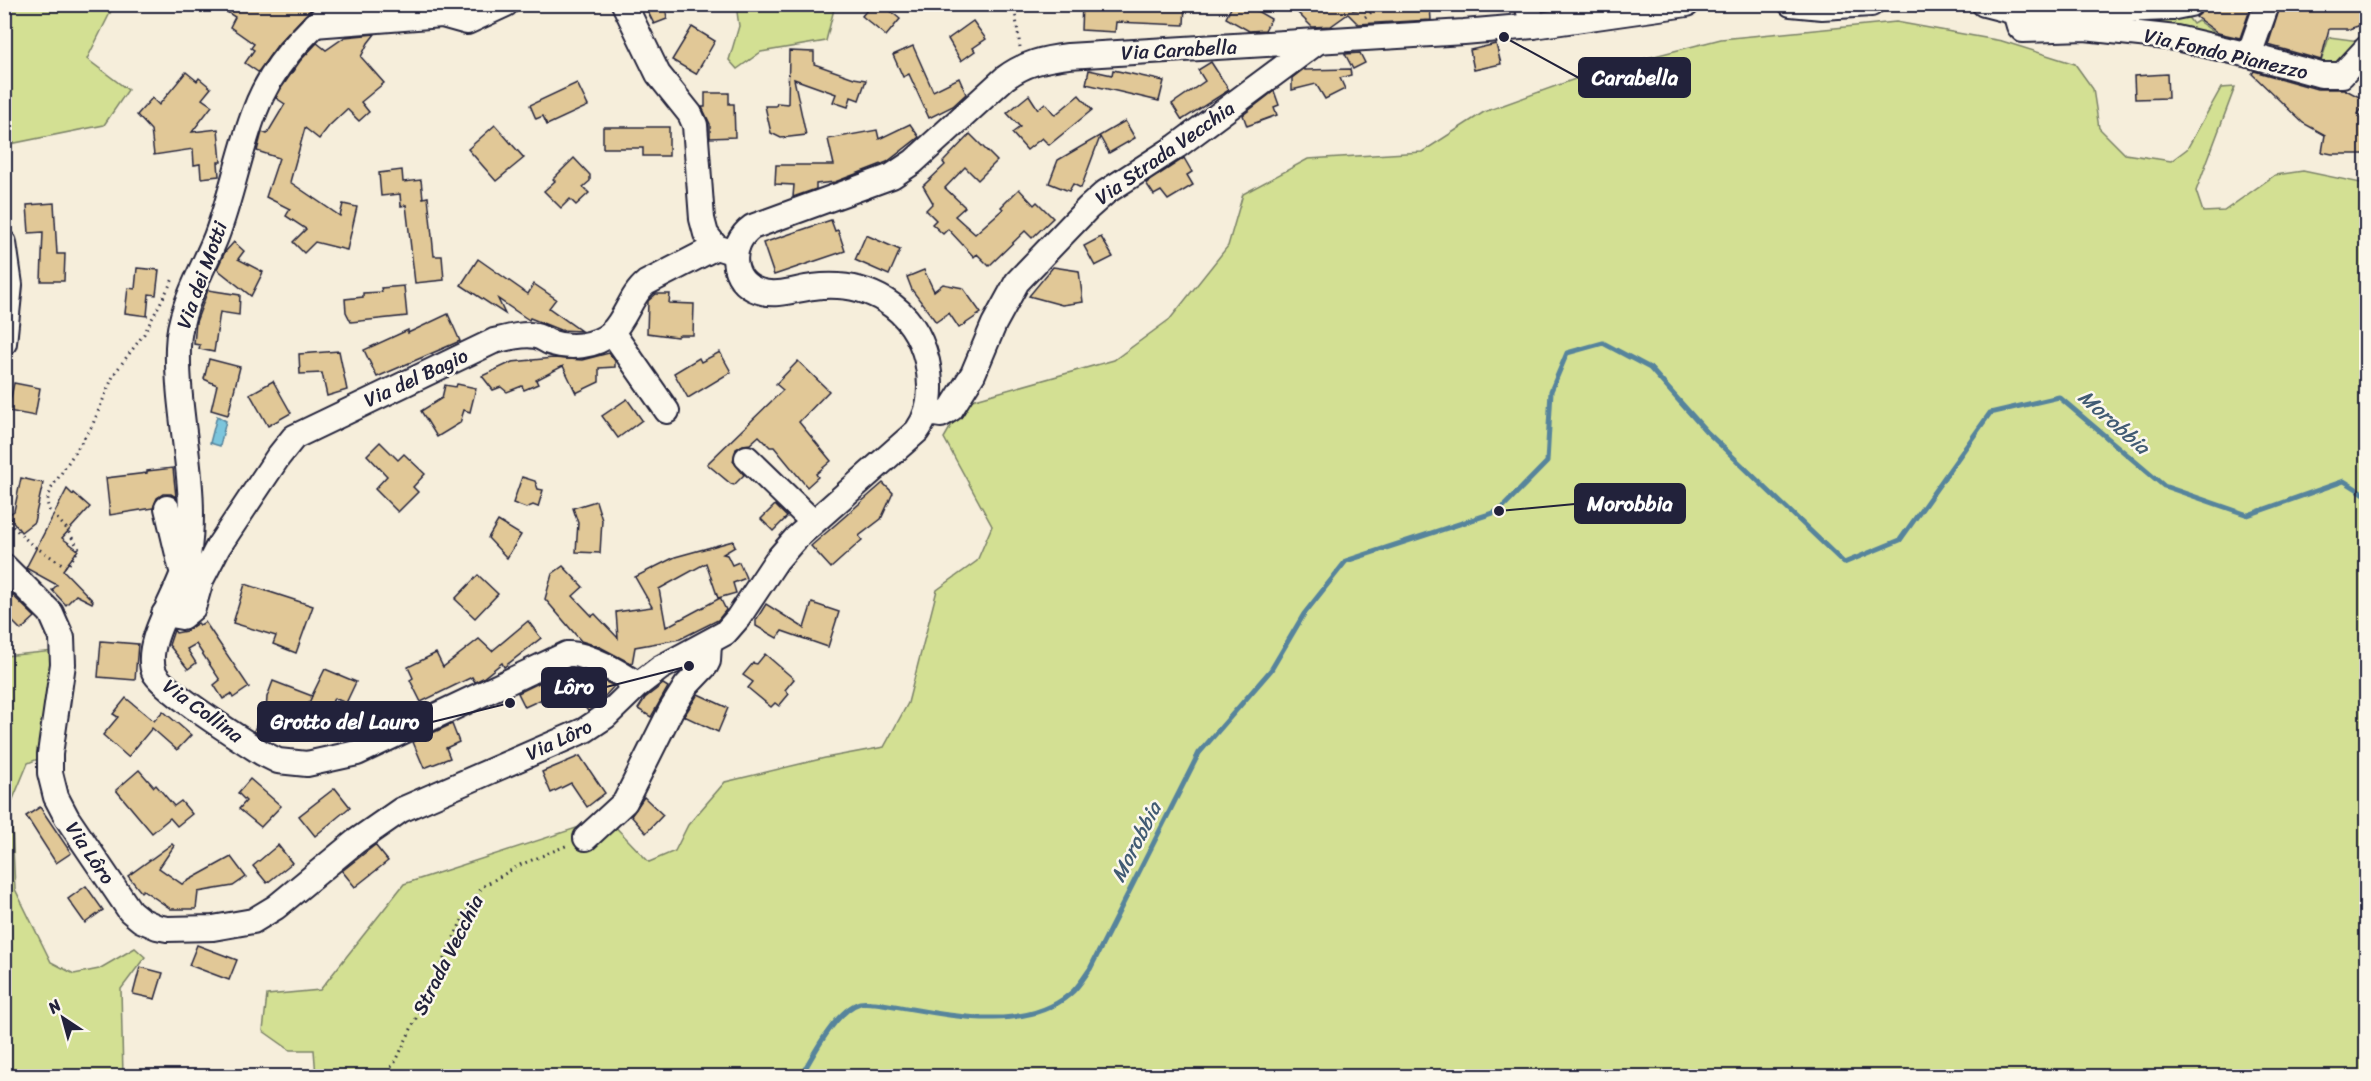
<svg xmlns="http://www.w3.org/2000/svg" width="2371" height="1081" font-family="Sriracha,sans-serif">
<rect width="100%" height="100%" fill="#f6eedb"/>
<filter id="ink" filterUnits="userSpaceOnUse"><feTurbulence type="fractalNoise" baseFrequency=".0167" numOctaves="2"/><feDisplacementMap in="SourceGraphic" scale="12" xChannelSelector="R" yChannelSelector="G"/><feConvolveMatrix kernelMatrix="1 2 1 2 8 2 1 2 1" color-interpolation-filters="sRGB"/></filter>
<g filter="url(#ink)">
<g fill="#d3e093" stroke="#7a8167" stroke-width="1.5">
<polygon points="5,4 114,5 87,59 128,90 104,125 5,145"/>
<polygon points="736,5 736,4 835,5 826,41 761,52 737,69 729,60 739,26"/>
<polygon points="2187,16 2193,24 2198,21 2218,35 2215,37 2103,23"/>
<polygon points="1896,22 2002,41 2075,64 2093,89 2099,128 2125,154 2171,161 2187,149 2221,88 2235,87 2196,191 2203,212 2224,211 2275,175 2303,171 2366,184 2366,1076 316,1076 314,1050 290,1050 263,1031 267,995 320,990 404,884 607,818 649,862 675,851 688,825 725,782 825,758 884,747 908,703 937,590 977,561 992,526 944,438 965,402 1114,360 1170,319 1228,246 1243,194 1308,159 1422,152 1484,112 1600,70 1721,39"/>
<polygon points="2329,37 2360,41 2346,64 2318,71"/>
<polygon points="64,650 50,754 28,763 11,804 15,889 51,962 74,974 99,969 135,948 145,957 121,989 123,1076 5,1076 4,656"/>
</g>
<polygon fill="#7bc5dc" stroke="#57849c" stroke-width="1.5" points="217,416 226,421 220,446 210,443"/>
<g fill="none" stroke-linecap="round" stroke-linejoin="round">
<path stroke="#57849c" stroke-width="5" d="M801,1076C813,1055 836,1010 860,1003C865,1002 870,1003 875,1003C934,1011 1020,1037 1070,994C1078,988 1084,977 1090,969L1199,753L1271,670L1304,614L1346,561L1499,511L1547,462L1551,391L1567,353L1603,343L1650,368L1706,431L1844,563L1900,540L1990,413L2059,397L2164,486L2248,515L2344,481L2366,495"/>
</g>
<g fill="#e1c897" stroke="#22223b" stroke-width="1.5">
<polygon points="214,4 316,4 279,43 258,72 245,63 254,50 251,48 254,44 230,27 235,17"/>
<polygon points="644,4 665,4 667,19 654,24"/>
<polygon points="872,4 882,4 900,19 886,36 862,16"/>
<polygon points="1082,4 1134,7 1134,4 1185,4 1184,25 1116,22 1115,32 1081,30"/>
<polygon points="1233,4 1245,4 1271,19 1265,30 1249,31 1226,18"/>
<polygon points="1289,4 1361,4 1352,10 1398,5 1398,8 1430,6 1431,20 1358,24 1348,14 1331,26 1312,27"/>
<polygon points="2204,4 2252,4 2240,38 2218,33 2196,17 2200,14"/>
<polygon points="2281,4 2331,9 2331,4 2367,4 2367,19 2361,25 2349,29 2329,29 2321,60 2268,45"/>
<polygon points="973,21 986,39 973,48 975,51 961,61 948,39"/>
<polygon points="692,27 715,41 696,74 672,60"/>
<polygon points="375,34 368,43 361,57 384,83 361,102 369,112 359,121 347,109 329,126 319,139 305,128 290,182 340,216 343,204 357,207 347,250 315,242 304,253 293,242 306,229 286,216 290,209 266,197 279,158 257,151 262,132 267,134 285,104 276,98 282,87 300,61 317,43 326,50 345,37"/>
<polygon points="1496,44 1501,64 1474,70 1470,50"/>
<polygon points="913,46 933,91 959,78 966,94 953,106 929,118 909,74 903,77 893,55"/>
<polygon points="789,51 814,52 814,64 854,78 866,80 859,100 851,97 848,107 833,102 836,94 794,79 806,135 781,138 771,133 765,106 776,106 777,103 788,104"/>
<polygon points="1360,53 1365,63 1353,69 1345,54"/>
<polygon points="1211,62 1229,90 1182,120 1172,104 1205,81 1198,70"/>
<polygon points="1305,68 1305,70 1350,69 1351,75 1340,78 1345,89 1325,99 1316,84 1292,90 1292,78"/>
<polygon points="1089,70 1112,75 1113,70 1164,81 1159,101 1086,84"/>
<polygon points="2254,71 2317,89 2344,89 2367,101 2358,114 2367,119 2367,154 2332,154 2322,152 2325,135 2303,123 2252,74"/>
<polygon points="186,72 197,81 199,78 211,88 202,99 212,106 192,132 218,129 221,162 218,162 219,176 201,178 200,164 194,165 193,149 154,155 151,130 137,115 152,98 159,105"/>
<polygon points="2167,74 2168,98 2135,99 2134,76"/>
<polygon points="577,83 588,106 547,125 543,116 536,119 530,105"/>
<polygon points="1274,91 1279,105 1274,107 1277,115 1247,126 1243,115"/>
<polygon points="705,93 729,93 729,104 734,104 735,137 710,138 710,124 702,107 705,107"/>
<polygon points="1029,95 1038,109 1045,103 1055,115 1079,95 1092,110 1049,145 1042,138 1027,150 1012,133 1020,127 1007,113"/>
<polygon points="1125,121 1135,138 1109,153 1100,137 1081,188 1073,184 1069,191 1049,183 1058,160"/>
<polygon points="910,124 919,137 887,162 835,182 816,184 816,189 793,197 794,185 775,184 776,165 834,165 828,139 877,130 879,139"/>
<polygon points="495,125 524,158 496,181 468,149"/>
<polygon points="603,127 669,127 669,156 643,156 643,148 603,148"/>
<polygon points="970,134 997,161 978,180 965,167 945,188 965,207 955,216 975,234 1003,209 1001,207 1019,189 1034,205 1037,202 1053,218 1032,238 1025,231 989,266 977,254 974,257 948,229 943,234 932,224 936,220 926,210 933,203 923,186 945,165 943,162"/>
<polygon points="574,158 590,175 590,181 583,187 589,193 576,205 570,199 561,208 544,191 555,181 553,179"/>
<polygon points="1184,158 1192,172 1187,175 1193,185 1168,200 1161,191 1154,195 1146,183"/>
<polygon points="402,170 403,182 421,180 423,198 428,197 434,256 442,256 444,280 415,283 406,205 401,206 400,194 381,196 379,173"/>
<polygon points="54,203 57,254 65,254 64,281 41,281 43,232 29,233 27,205"/>
<polygon points="831,220 835,231 838,230 845,251 774,275 763,243"/>
<polygon points="866,235 900,250 889,275 855,260"/>
<polygon points="1101,237 1113,257 1095,266 1084,246"/>
<polygon points="234,242 244,251 238,259 263,272 251,296 217,269 225,252"/>
<polygon points="478,259 528,294 534,284 556,299 549,308 581,331 560,330 530,318 529,320 498,299 505,314 461,285"/>
<polygon points="1053,267 1079,271 1083,302 1062,305 1029,296"/>
<polygon points="137,268 159,270 156,295 149,294 147,316 125,313 128,288 135,289"/>
<polygon points="924,270 934,291 943,284 963,288 981,313 959,328 949,313 936,322 912,290 907,277"/>
<polygon points="404,286 407,316 351,322 346,312 345,299 363,297 363,293 382,292 381,288"/>
<polygon points="208,290 240,295 239,315 220,312 214,352 199,349 200,345 194,344 196,322"/>
<polygon points="656,294 670,294 669,303 694,304 693,335 680,335 677,337 647,333 648,301"/>
<polygon points="448,314 460,341 377,377 364,350 408,330 408,333"/>
<polygon points="339,351 347,390 327,396 322,373 300,374 299,354"/>
<polygon points="720,352 731,372 688,398 674,373 699,358 701,362"/>
<polygon points="609,353 615,361 615,367 599,368 599,382 576,393 563,366 536,380 538,384 524,390 522,386 507,392 501,387 493,390 482,376 512,362 553,358 582,360"/>
<polygon points="209,359 240,367 228,415 211,410 217,385 204,379"/>
<polygon points="798,361 829,391 799,422 831,461 816,474 818,477 807,487 774,447 770,447 759,436 750,444 743,445 736,449 733,461 744,475 734,485 731,484 707,464 783,390 776,384"/>
<polygon points="273,381 291,413 268,426 250,394"/>
<polygon points="14,383 40,388 35,416 8,411"/>
<polygon points="457,384 476,388 470,412 464,410 460,423 437,437 421,411 442,398 445,385 456,387"/>
<polygon points="627,399 642,420 618,438 602,416"/>
<polygon points="380,442 398,460 404,454 425,474 413,487 418,492 398,512 375,489 387,476 367,455"/>
<polygon points="173,468 176,497 171,494 163,494 157,498 153,508 110,515 106,478 147,473 147,471"/>
<polygon points="522,477 535,481 538,489 543,490 538,507 533,505 526,508 513,503"/>
<polygon points="21,478 43,483 34,522 21,532 8,515 14,511"/>
<polygon points="883,483 893,493 881,519 859,536 862,540 831,568 811,546"/>
<polygon points="67,489 73,495 74,493 90,507 62,538 78,550 63,570 93,601 92,603 76,595 66,605 52,590 57,585 26,568"/>
<polygon points="596,501 602,520 600,553 576,552 578,523 573,508"/>
<polygon points="775,505 787,517 773,531 761,519"/>
<polygon points="498,521 521,535 507,558 488,538"/>
<polygon points="733,541 735,547 723,554 727,555 732,565 739,562 746,578 733,583 736,593 718,598 706,563 659,589 666,627 720,598 726,610 718,620 680,639 635,647 632,664 600,647 581,641 545,599 552,574 563,566 583,587 573,596 592,616 595,614 618,638 616,612 652,607 635,577 675,557"/>
<polygon points="478,575 498,594 475,618 455,599"/>
<polygon points="245,584 313,606 296,653 273,644 276,636 233,623"/>
<polygon points="4,587 35,617 21,630 4,613"/>
<polygon points="812,603 839,612 828,647 782,631 777,638 756,626 756,620 766,604 804,628"/>
<polygon points="528,621 541,638 504,667 502,663 483,678 475,682 472,677 421,702 410,680 413,678 408,667 436,653 443,667 479,639 492,651"/>
<polygon points="205,622 249,687 233,698 231,694 223,699 214,685 220,680 196,644 187,649 196,663 188,669 169,645 174,630 176,633 186,631 198,623 200,625"/>
<polygon points="101,641 138,644 135,680 98,677"/>
<polygon points="765,654 794,679 785,690 789,694 779,706 775,703 771,707 748,688 753,682 743,675 753,663 757,664"/>
<polygon points="570,668 588,673 614,686 597,705 588,711 571,691 555,700 551,695 525,707 518,693"/>
<polygon points="325,669 356,682 346,703 334,698 326,717 306,708"/>
<polygon points="273,681 312,696 304,715 279,704 266,738 254,731 263,708 266,712 267,697"/>
<polygon points="663,684 668,687 651,717 638,709 645,698"/>
<polygon points="698,694 728,708 718,732 684,716"/>
<polygon points="126,698 154,721 163,711 191,735 177,750 152,728 128,757 103,735 118,717 113,714"/>
<polygon points="452,724 459,742 446,748 450,758 424,768 413,742"/>
<polygon points="580,756 605,793 587,807 571,783 551,793 542,772"/>
<polygon points="139,770 154,787 156,785 174,806 181,801 192,814 177,826 170,818 152,833 116,790"/>
<polygon points="250,779 281,806 261,827 239,809 246,801 238,793"/>
<polygon points="335,788 350,807 315,836 299,816"/>
<polygon points="644,797 663,815 646,833 631,816"/>
<polygon points="40,807 71,853 56,863 26,816"/>
<polygon points="172,844 174,846 159,868 182,884 231,857 246,877 233,886 198,892 196,909 171,909 143,890 141,892 128,876"/>
<polygon points="278,845 292,863 267,883 253,866"/>
<polygon points="375,845 388,861 355,887 342,871"/>
<polygon points="86,886 103,910 85,923 68,899"/>
<polygon points="197,945 237,960 229,980 189,965"/>
<polygon points="140,967 163,973 155,999 133,994"/>
</g>
<g fill="none" stroke-linecap="round" stroke-linejoin="round">
<defs>
<g id="minor">
<path d="M338,4C303,34 271,67 255,111C239,152 232,195 216,237C202,272 179,308 178,347C176,417 199,486 188,556C183,588 142,641 154,672C160,688 242,740 262,753L278,761L307,764L357,753L567,654C586,652 622,674 638,685"/>
<polyline points="624,4 658,74 690,114 695,125 702,219 706,234 716,247"/>
<polyline points="1527,4 1533,26"/>
<polyline points="1791,4 1822,7 1871,4"/>
<polyline points="1984,4 2015,12 2040,13 2170,8 2190,4"/>
<polyline points="2015,12 2019,26 2023,30 2085,28 2176,38 2249,55 2321,75 2342,75 2366,49"/>
<polyline points="314,25 442,15 467,22 506,4"/>
<polyline points="2249,55 2267,4"/>
<polyline points="4,243 10,285 4,343"/>
<polyline points="612,332 667,411"/>
<polyline points="927,413 941,415 951,409 973,374 994,324 1017,282 1088,208 1106,192 1177,146 1317,42"/>
<polyline points="747,458 813,522"/>
<polyline points="167,508 181,567"/>
<path d="M4,566L51,613L62,638L63,664L50,754V773L56,797L67,818L130,911L141,920L157,927L167,929L213,928L253,921L276,907L355,842L401,810L585,730L606,716L638,685L660,668L725,633L738,618L776,561L796,538L917,431C932,410 932,384 927,361C914,306 867,280 813,287C796,289 777,297 759,291C729,281 728,244 752,227L892,176L913,162L1005,78C1025,63 1044,59 1068,56L1464,32L1533,26L1687,4"/>
<path d="M164,614L182,617L193,608L201,580L218,547L278,457L294,437L494,341C507,338 523,333 536,336C541,337 545,340 549,342C569,349 595,347 611,333C626,319 630,296 646,283L716,247L735,253"/>
<polyline points="586,838 625,802 671,710 686,686 706,665 708,661 709,643"/>
</g>
</defs>
<use href="#minor" stroke="#22223b" stroke-width="28"/>
<g stroke="#22223b" stroke-width="3" stroke-dasharray="1.5 4.5" stroke-linecap="butt">
<polyline points="1014,4 1020,47"/>
<polyline points="1365,17 1373,11 1378,4"/>
<polyline points="4,518 32,545 67,567 79,549 66,528 49,510 47,502 51,489 92,426 114,374 144,334 174,277"/>
<polyline points="383,1076 396,1061 463,918 482,887 520,865 568,845"/>
</g>
<use href="#minor" stroke="#fbf7ec" stroke-width="24"/>
</g>
</g>
<g text-anchor="middle" dominant-baseline="central" stroke-width="5" stroke-linejoin="round" paint-order="stroke">
<g font-size="20" fill="#22223b" stroke="#fbf7ec">
<text transform="translate(1179 50) rotate(-3)">Via Carabella</text>
<text transform="translate(2226 54) rotate(13)">Via Fondo Pianezzo</text>
<text transform="translate(1165 153) rotate(-35)">Via Strada Vecchia</text>
<text transform="translate(202 275) rotate(-70)">Via dei Motti</text>
<text transform="translate(416 378) rotate(-25)">Via del Bagio</text>
<text transform="translate(203 711) rotate(36)">Via Collina</text>
<text transform="translate(559 740) rotate(-25)">Via Lôro</text>
<text transform="translate(90 853) rotate(56)">Via Lôro</text>
<text transform="translate(448 955) rotate(-63)">Strada Vecchia</text>
</g>
<g font-size="21" font-style="italic" fill="#415b73" stroke="#fbf7ec">
<text transform="translate(2114 422) rotate(41)">Morobbia</text>
<text transform="translate(1136 842) rotate(-63)">Morobbia</text>
</g>
</g>
<path fill="none" stroke="#22223b" stroke-width="2" d="M1504 37L1579 78M1499 511L1575 504M689 666L606 687M510 703L432 722"/>
<g fill="#22223b" stroke="#fbf7ec" stroke-width="2">
<circle cx="1504" cy="37" r="6"/>
<circle cx="1499" cy="511" r="6"/>
<circle cx="689" cy="666" r="6"/>
<circle cx="510" cy="703" r="6"/>
</g>
<g fill="#22223b" stroke="#22223b" stroke-width="2">
<rect x="1579" y="58" width="111" height="39" rx="6"/>
<rect x="1575" y="484" width="110" height="39" rx="6"/>
<rect x="542" y="668" width="64" height="39" rx="6"/>
<rect x="258" y="702" width="174" height="39" rx="6"/>
</g>
<g font-size="21" text-anchor="middle" font-weight="bold" fill="#fff">
<text x="1635" y="85">Carabella</text>
<text x="1630" y="511">Morobbia</text>
<text x="574" y="694">Lôro</text>
<text x="345" y="729">Grotto del Lauro</text>
</g>
<rect width="2371" height="1081" fill="none" stroke="#fbf7ec" stroke-width="24"/>
<rect x="12" y="12" width="2347" height="1057" fill="none" stroke="#22223b" stroke-width="2" filter="url(#ink)"/>
<g transform="translate(63 1018) rotate(324)" stroke="#fbf7ec" stroke-width="4.5" paint-order="stroke">
<path d="M0-4.5L10 22L0 15L-10 22Z" fill="#22223b"/>
<text y="-9" font-size="16" font-weight="bold" text-anchor="middle" fill="#22223b">N</text>
</g>
</svg>
